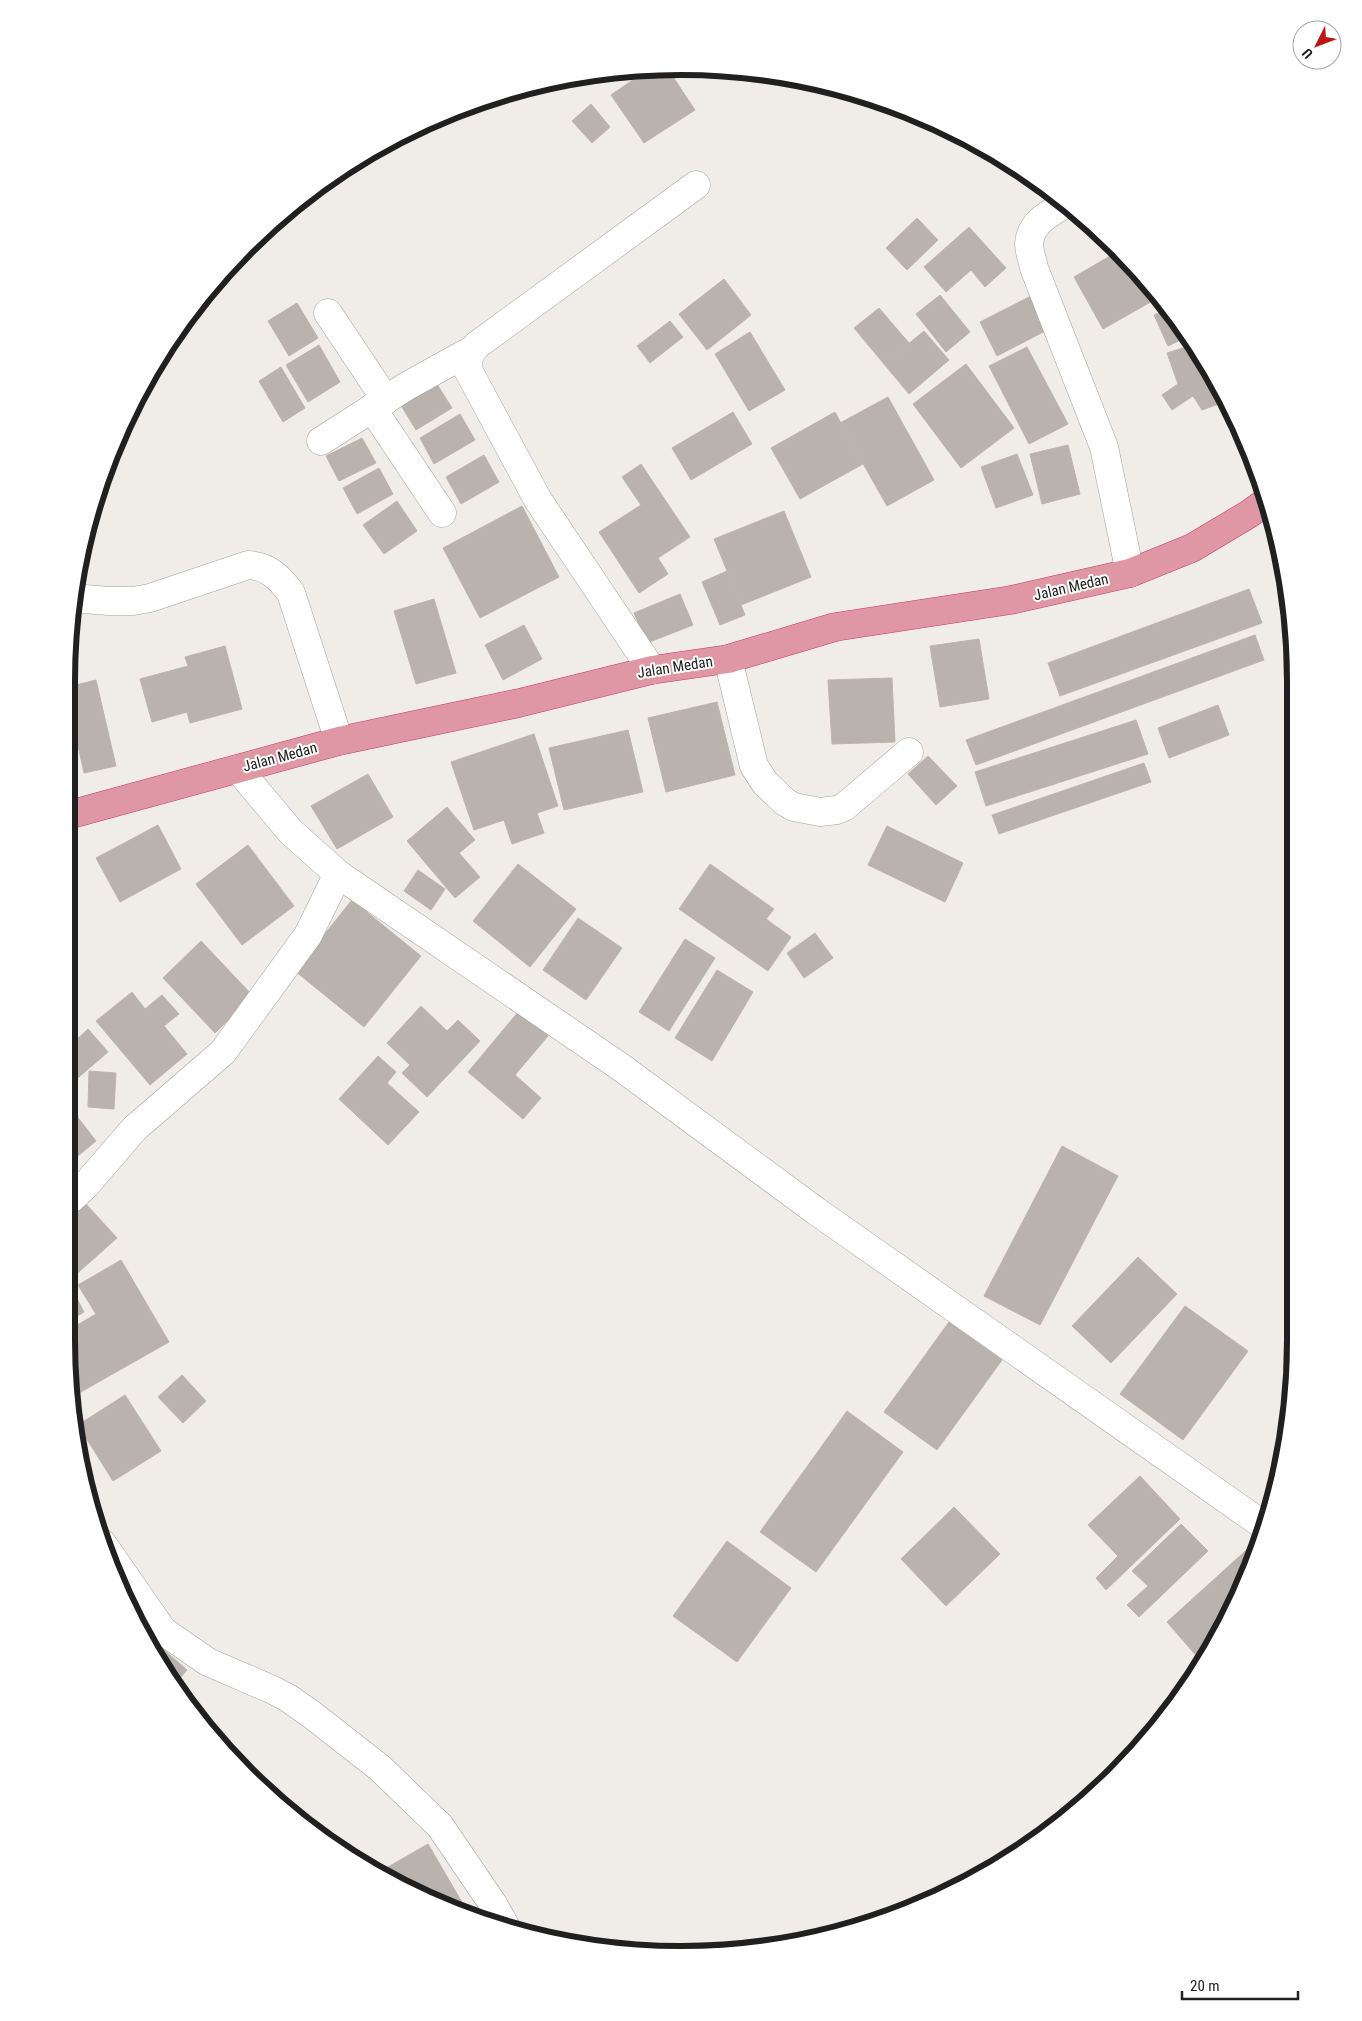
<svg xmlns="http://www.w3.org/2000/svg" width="1362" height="2021" font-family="'Roboto Condensed',sans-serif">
<rect width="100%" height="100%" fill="#f0ede8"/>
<g fill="#b9b2ad" stroke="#c0b4ab">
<polygon points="650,68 667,68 695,110 644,143 611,95"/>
<polygon points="591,104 610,127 592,143 572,121"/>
<polygon points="917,218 938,240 907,270 886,248"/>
<polygon points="969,227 1006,268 985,287 971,270 946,292 924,267"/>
<polygon points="1117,252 1147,284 1156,299 1103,329 1074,277"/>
<polygon points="724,279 751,315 707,350 679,314"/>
<polygon points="940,295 970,332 946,352 916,314"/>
<polygon points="1031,296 1049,329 997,356 980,322"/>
<polygon points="297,303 318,338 289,356 268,321"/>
<polygon points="879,308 909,343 884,364 854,328"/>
<polygon points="1169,308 1187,337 1168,346 1154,315"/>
<polygon points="670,321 683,337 650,363 637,346"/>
<polygon points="924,331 949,360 909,394 884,364"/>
<polygon points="750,332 785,390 749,411 715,354"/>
<polygon points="319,345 340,382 308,402 286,365"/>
<polygon points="1192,345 1227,401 1202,410 1193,396 1172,410 1162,395 1178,384 1167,353"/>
<polygon points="1027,347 1068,424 1029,444 989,366"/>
<polygon points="966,364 1014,428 961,468 913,404"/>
<polygon points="281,367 305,408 283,422 259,381"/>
<polygon points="435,381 452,408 416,430 399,402"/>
<polygon points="888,397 934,480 887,506 840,423"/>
<polygon points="733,412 752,444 691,480 672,448"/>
<polygon points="835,412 863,464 800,499 771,448"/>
<polygon points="460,414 475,440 434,464 420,438"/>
<polygon points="362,438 376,463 339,481 326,456"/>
<polygon points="1068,445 1080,494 1042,504 1030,454"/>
<polygon points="1017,454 1033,495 996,508 981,467"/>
<polygon points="484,455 499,482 461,504 446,477"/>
<polygon points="641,464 690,537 658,558 668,574 639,593 599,532 641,505 622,477"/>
<polygon points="379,468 393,494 357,514 343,488"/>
<polygon points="397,501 417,531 384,554 363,525"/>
<polygon points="522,506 559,577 480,618 443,548"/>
<polygon points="784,511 811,577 741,605 714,539"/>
<polygon points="727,571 745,615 720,625 702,582"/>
<polygon points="1249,589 1262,623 1060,696 1048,663"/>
<polygon points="680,594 693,625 647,643 634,613"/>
<polygon points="434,599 456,673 416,684 394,611"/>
<polygon points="524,625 542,659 503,680 485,645"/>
<polygon points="1255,635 1264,660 976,765 966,740"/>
<polygon points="979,639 989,699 940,707 930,646"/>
<polygon points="225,646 242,709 190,723 187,712 152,722 140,679 188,666 185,657"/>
<polygon points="892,678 895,742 832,744 828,680"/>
<polygon points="96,680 116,766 84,773 76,737 72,738 72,686"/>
<polygon points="717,702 735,775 666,792 648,718"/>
<polygon points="1218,705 1229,735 1169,758 1158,728"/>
<polygon points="1136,720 1148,754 986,806 975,772"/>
<polygon points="628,730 643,792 564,810 549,748"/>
<polygon points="534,734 558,806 537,813 544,833 512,844 504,820 474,830 451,762"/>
<polygon points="928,756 957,786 936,805 908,774"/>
<polygon points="1144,763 1151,782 999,834 992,815"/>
<polygon points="368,774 393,817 337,849 311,806"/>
<polygon points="447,807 475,840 459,853 480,877 455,898 407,841"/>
<polygon points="158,825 181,869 120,902 96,858"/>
<polygon points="887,826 963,863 945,902 868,865"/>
<polygon points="248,845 294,906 242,945 196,884"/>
<polygon points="518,864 576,909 530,967 473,921"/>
<polygon points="710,864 774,909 766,919 791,937 768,971 679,909"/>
<polygon points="418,870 445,889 431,910 404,891"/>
<polygon points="352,900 421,956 364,1027 295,971"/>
<polygon points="578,918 622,948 586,1000 543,970"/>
<polygon points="815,933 833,958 804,978 787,953"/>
<polygon points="685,939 715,958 669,1031 639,1012"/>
<polygon points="201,941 253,996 215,1033 163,978"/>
<polygon points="717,970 753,992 712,1061 675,1038"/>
<polygon points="132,992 145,1009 162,995 179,1014 164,1026 187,1054 150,1085 96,1021"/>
<polygon points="421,1006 447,1031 458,1020 480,1041 427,1097 402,1073 410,1065 387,1043"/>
<polygon points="519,1011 548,1036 515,1075 541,1098 523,1119 468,1072"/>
<polygon points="88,1029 108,1052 72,1083 72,1044"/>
<polygon points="378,1056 396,1072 387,1083 419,1112 388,1145 339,1099"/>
<polygon points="89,1071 116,1073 114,1109 88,1107"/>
<polygon points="72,1110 96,1141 72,1161"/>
<polygon points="1062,1146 1118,1176 1040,1325 984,1296"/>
<polygon points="86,1204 117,1238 72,1278 72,1216"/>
<polygon points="1138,1257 1177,1294 1111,1363 1072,1326"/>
<polygon points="121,1260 169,1342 72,1397 72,1328 96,1314 78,1285"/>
<polygon points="73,1291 84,1312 72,1319 72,1292"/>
<polygon points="1185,1306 1248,1351 1183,1440 1120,1394"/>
<polygon points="949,1322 1002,1360 937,1450 884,1412"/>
<polygon points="182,1375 206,1401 183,1423 158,1397"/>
<polygon points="125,1395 161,1451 113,1481 78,1425"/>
<polygon points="847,1411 903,1452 816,1572 760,1532"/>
<polygon points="1140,1476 1180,1519 1106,1590 1096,1578 1118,1556 1088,1525"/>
<polygon points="954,1507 1000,1554 946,1606 901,1559"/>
<polygon points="1181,1524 1208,1551 1139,1617 1127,1605 1148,1586 1132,1571"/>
<polygon points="727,1541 791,1588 737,1662 673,1616"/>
<polygon points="1253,1544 1258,1550 1232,1612 1199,1659 1167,1622"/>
<polygon points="147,1635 187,1670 173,1686 170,1682"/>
<polygon points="428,1844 470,1916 446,1908 381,1871"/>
</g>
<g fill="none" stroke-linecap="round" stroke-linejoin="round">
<defs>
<g id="minor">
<path d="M1065,204C1050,213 1030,223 1029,244C1029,252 1033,261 1034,268L1104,447L1130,573"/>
<polyline points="328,313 386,400"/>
<polyline points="372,408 442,513"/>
<polyline points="321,441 407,386 472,350"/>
<path d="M72,598L109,601H133L150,598L248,565C268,566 279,577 291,593L339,741"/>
<polyline points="728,659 754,766 765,783 785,802 794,807 820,812 837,810 844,807 909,752"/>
<path d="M652,670L538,500L468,370C467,359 470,352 477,345L696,185"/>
<polyline points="238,769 291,832 338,874 622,1068 816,1211 1266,1527"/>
<polyline points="72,1198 85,1186 134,1129 223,1052 308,935 338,874"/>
<polyline points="102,1543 163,1631 208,1662 273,1690 288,1698 311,1714 380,1768 440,1826 493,1904 507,1929"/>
</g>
<polyline id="highway" points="72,814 339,741 519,703 652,670 728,659 835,627 1011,600 1130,573 1192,548 1249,514 1267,501"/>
</defs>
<use href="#minor" stroke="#a1a1a1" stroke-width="29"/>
<use href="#highway" stroke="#ca3869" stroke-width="29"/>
<use href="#minor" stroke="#fff" stroke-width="28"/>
<use href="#highway" stroke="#df97a4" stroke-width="28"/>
</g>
<g text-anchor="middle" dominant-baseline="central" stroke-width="4" stroke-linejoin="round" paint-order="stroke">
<g font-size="15" fill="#202020" stroke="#fff">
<text transform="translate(1071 587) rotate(-13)">Jalan Medan</text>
<text transform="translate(675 667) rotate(-9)">Jalan Medan</text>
<text transform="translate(280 757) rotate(-15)">Jalan Medan</text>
</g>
</g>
<path d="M0 0H1362V2021H0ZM681 75H681A606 606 0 0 1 1287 681V1340A606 606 0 0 1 681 1946H681A606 606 0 0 1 75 1340V681A606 606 0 0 1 681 75Z" fill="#fff" fill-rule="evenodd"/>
<path fill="none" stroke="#202020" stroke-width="6" d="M681 75H681A606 606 0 0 1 1287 681V1340A606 606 0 0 1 681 1946H681A606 606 0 0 1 75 1340V681A606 606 0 0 1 681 75Z"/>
<g transform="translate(1317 45) rotate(228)"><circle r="24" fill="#ffffff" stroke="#a6a6a6"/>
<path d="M0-4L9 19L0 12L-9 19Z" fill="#bc1514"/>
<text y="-8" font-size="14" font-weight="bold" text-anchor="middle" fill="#202020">U</text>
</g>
<path d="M1182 1991v8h116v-8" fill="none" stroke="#202020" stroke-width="2.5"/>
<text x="1190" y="1991" font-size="15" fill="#202020" stroke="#ffffff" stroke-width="4" paint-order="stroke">20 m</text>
</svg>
